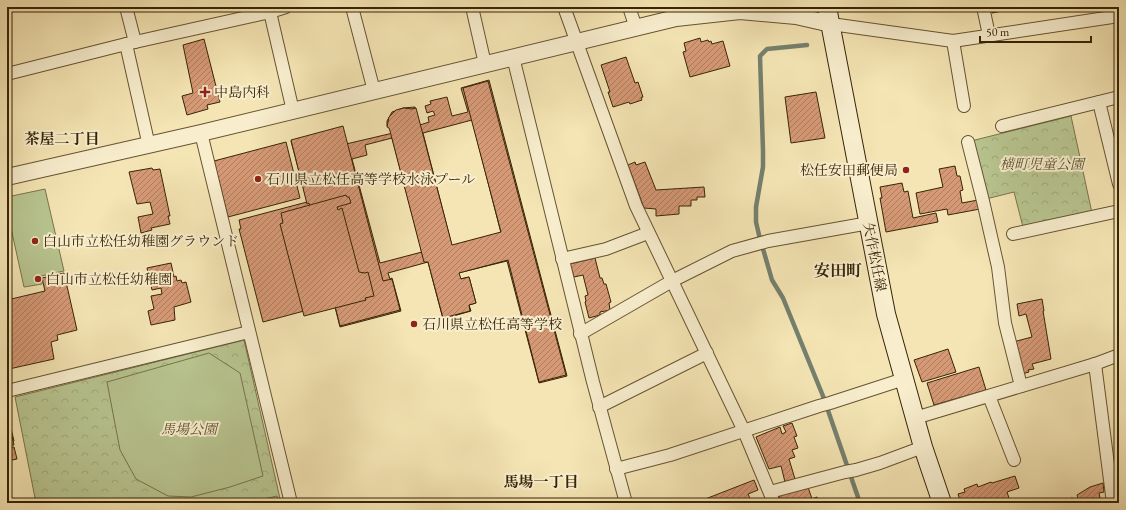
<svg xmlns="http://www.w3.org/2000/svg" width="1126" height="510" font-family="'EB Garamond','Noto Serif JP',serif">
<defs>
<pattern id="park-crowns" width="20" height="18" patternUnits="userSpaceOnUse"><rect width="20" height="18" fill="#b8c590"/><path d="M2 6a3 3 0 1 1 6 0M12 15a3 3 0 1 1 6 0" fill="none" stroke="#9fa97b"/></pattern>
<pattern id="building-hatch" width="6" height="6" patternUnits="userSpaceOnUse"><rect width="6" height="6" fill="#d69976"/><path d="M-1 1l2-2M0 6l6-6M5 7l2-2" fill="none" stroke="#ae7d5f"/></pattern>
</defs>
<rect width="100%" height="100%" fill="#f5e5b4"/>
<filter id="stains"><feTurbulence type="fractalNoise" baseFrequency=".005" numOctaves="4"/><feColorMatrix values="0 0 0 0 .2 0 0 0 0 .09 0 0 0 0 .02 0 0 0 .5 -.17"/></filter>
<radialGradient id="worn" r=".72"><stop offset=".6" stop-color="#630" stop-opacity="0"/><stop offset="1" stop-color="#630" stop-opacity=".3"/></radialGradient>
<g fill="url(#park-crowns)" stroke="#78744b">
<polygon points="1071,116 1092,213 1023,227 1014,192 986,199 971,141"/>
<polygon points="244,340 281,503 36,503 15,397"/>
</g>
<g fill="#b8c590" stroke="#78744b">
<polygon points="45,189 64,271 41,276 42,284 24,287 7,210 7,197"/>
<polygon points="209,353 240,373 263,476 230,487 191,497 168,496 136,479 120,450 107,382"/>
<polygon points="277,496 279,503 246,503"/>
</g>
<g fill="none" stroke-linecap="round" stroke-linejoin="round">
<polyline stroke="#74806e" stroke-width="4.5" points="807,45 767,49 760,56 763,151 763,167 756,207 756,222 759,235 772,280 783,298 823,396 860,503"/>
</g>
<g fill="url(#building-hatch)" stroke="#372406" fill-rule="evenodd">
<polygon points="991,7 1006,7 1007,10 992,13"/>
<polygon points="700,38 701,42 708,40 709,42 711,41 712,44 723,41 730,66 690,77 683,52 686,51 684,43"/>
<polygon points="204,39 220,102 207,105 208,109 187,115 182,96 193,93 183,45"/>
<polygon points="626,57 635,83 638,82 643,97 641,98 642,100 630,104 629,102 613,107 608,92 610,92 601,65"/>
<path d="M489,80L567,376L539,383L507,261L458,273L460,279L469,277L476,303L469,305L471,311L443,319L428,262L388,273L390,279L392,278L401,311L340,327L334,303L263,322L239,229H241L239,220L307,202L291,141L342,128L346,144L393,133L391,125L387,126V121L392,112L403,108L415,107L420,125L429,122L428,117L435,115L433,111L427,113L425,106L431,104L430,101L447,97L452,116L468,112L461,88ZM472,120L501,233L452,246L423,133ZM392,138L422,252L380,263L352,159L367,155L365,145ZM310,210L328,278L325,279L319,277L303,214L298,215V214Z"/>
<polygon points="488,81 566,375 539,382 508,260 459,273 461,279 469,277 476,303 469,305 470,311 443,318 428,262 424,262 390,131 389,128 387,127 389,117 396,110 404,108 412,109 416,108 452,245 501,232 463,88"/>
<polygon points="816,92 825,138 791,143 785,97"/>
<polygon points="343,126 383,281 392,279 400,310 340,326 311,210 309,203 307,204 291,140"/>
<polygon points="286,142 300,198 228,217 214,161"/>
<polygon points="635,162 636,165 645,162 656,190 704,187 705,197 697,197 697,200 691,200 691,206 679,206 679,214 656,216 656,209 644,208 628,165"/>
<polygon points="955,166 957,176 960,176 963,190 960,191 962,203 978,200 980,209 948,215 947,209 920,214 916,193 943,187 939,169"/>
<polygon points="152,168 153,170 160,169 170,216 168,216 170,224 151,228 152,230 141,233 138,217 153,214 150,202 137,204 129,172"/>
<polygon points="902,183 904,192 908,191 913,218 936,213 938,222 886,232 880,198 882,198 880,187"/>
<polygon points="346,195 347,197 349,197 351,203 337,207 338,210 342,208 359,272 365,273 368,272 374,296 365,298 366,300 304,316 280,224 283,223 281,213"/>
<polygon points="595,258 600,278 602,278 604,284 606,284 611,302 609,303 610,310 600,312 600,315 589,318 585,302 586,301 585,296 588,295 583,275 574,277 570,264"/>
<polygon points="171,263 174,277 176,276 177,281 181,280 182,283 186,282 191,302 174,307 175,320 151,325 148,311 154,309 151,296 162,294 161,288 152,290 147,268"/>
<polygon points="64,273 77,330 57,335 58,340 51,342 54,359 9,369 7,360 7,300 45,291 42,278"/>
<polygon points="1042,299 1044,311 1043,311 1051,359 1032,364 1034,369 1028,370 1029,372 1022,374 1013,342 1032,337 1026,314 1019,316 1017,304"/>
<polygon points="948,349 956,372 922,382 914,360"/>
<polygon points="979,367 986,390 934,405 927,383"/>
<polygon points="7,412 14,441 7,443"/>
<polygon points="7,415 14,445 7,446"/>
<polygon points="792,423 797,436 794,437 798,448 792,450 795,457 789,459 795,479 785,482 781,466 769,469 756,437 780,427 782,434 786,432 783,426"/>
<polygon points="14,447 17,459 7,461 7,448"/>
<polygon points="1015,476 1019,488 1007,492 1009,498 995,503 961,503 958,494 965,492 964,489 977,484 978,487 991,482 992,483"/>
<polygon points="754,480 758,490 748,494 752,503 695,503"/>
<polygon points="1103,483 1104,492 1099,493 1101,503 1102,503 1072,503 1071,498 1078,499 1077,495 1090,487"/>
<polygon points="808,487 812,499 817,497 818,503 781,503 779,495"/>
</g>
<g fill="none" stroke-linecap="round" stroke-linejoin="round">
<defs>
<g id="minor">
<polyline points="126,7 135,42"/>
<polyline points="352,7 374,91"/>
<polyline points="472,7 485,64"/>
<polyline points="564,7 636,206 744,431 774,503"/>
<polyline points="629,7 636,28"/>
<polyline points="983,7 989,35"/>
<polyline points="270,12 293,111"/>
<polyline points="831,24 953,41 1119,16"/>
<polyline points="953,41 964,106"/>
<polyline points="126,44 149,146"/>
<polyline points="513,57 593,382 626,503"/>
<polyline points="7,74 126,44 270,12 286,7"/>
<polyline points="1099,102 1119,184"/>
<polyline points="1002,126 1119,97"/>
<polyline points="201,133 291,503"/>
<polyline points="968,142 983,201 998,267 1005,323 1021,386"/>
<polyline points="1013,234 1119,211"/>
<polyline points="562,259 606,249 648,233"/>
<polyline points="580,334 672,281 732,251 768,241 869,223"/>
<polyline points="1095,364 1113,503"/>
<polyline points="7,391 249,332"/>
<polyline points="989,396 1014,460"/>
<polyline points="599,407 707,353"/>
<polyline points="915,418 1095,364 1119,355"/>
<polyline points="616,469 670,455 819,406 830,403 904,379"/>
<polyline points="770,492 845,472 856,470 880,463 923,447"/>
</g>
<polyline id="tertiary" points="7,177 201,133 676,18 740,11 796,16 831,24"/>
<polyline id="secondary" points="827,7 886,314 923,447 942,503"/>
</defs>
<use href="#minor" stroke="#665432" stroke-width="14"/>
<use href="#tertiary" stroke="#665432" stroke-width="18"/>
<use href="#secondary" stroke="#372406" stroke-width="20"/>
<use href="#minor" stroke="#f8eece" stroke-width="12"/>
<use href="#tertiary" stroke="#f8eece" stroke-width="16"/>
<use href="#secondary" stroke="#f8eece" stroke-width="18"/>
</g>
<g fill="#8f2418" stroke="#f8eece" stroke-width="1.5">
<path d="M203 86h4v4h4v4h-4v4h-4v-4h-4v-4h4z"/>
<circle cx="906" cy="170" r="4"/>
<circle cx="258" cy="179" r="4"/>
<circle cx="35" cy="241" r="4"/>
<circle cx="38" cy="279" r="4"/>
<circle cx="414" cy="324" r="4"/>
</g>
<g text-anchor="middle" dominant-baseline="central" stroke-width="4" stroke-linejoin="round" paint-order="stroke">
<g font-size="14" fill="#372406" stroke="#f8eece" text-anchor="start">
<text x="214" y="92">中島内科</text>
<text x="898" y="170" text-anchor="end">松任安田郵便局</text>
<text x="266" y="179">石川県立松任高等学校水泳プール</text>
<text x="43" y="241">白山市立松任幼稚園グラウンド</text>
<text x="46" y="279">白山市立松任幼稚園</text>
<text x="422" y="324">石川県立松任高等学校</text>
</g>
<g font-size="14" font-style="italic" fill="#5e542f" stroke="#f8eece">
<text x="1042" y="164">横町児童公園</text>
<text x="189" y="429">馬場公園</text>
</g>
<g font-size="14" fill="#372406" stroke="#f8eece">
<text transform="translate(875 257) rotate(79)">矢作松任線</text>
</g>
<g font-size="15" font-weight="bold" fill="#372406" stroke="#f8eece">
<text x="62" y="138">茶屋二丁目</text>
<text x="541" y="481">馬場一丁目</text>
</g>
<g font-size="16" font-weight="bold" fill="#372406" stroke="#f8eece">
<text x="838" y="270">安田町</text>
</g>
</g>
<rect width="1126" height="510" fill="none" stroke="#f5e5b4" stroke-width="24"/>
<rect x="8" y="8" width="1110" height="494" fill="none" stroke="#372406" stroke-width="2"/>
<rect x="12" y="12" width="1102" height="486" fill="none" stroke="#372406"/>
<path d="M980 36v6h111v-6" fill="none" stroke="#372406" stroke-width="2"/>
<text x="986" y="36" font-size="12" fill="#372406" stroke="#f8eece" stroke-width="3" paint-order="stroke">50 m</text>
<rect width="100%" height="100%" filter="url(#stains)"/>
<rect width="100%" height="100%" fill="url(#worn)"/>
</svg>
